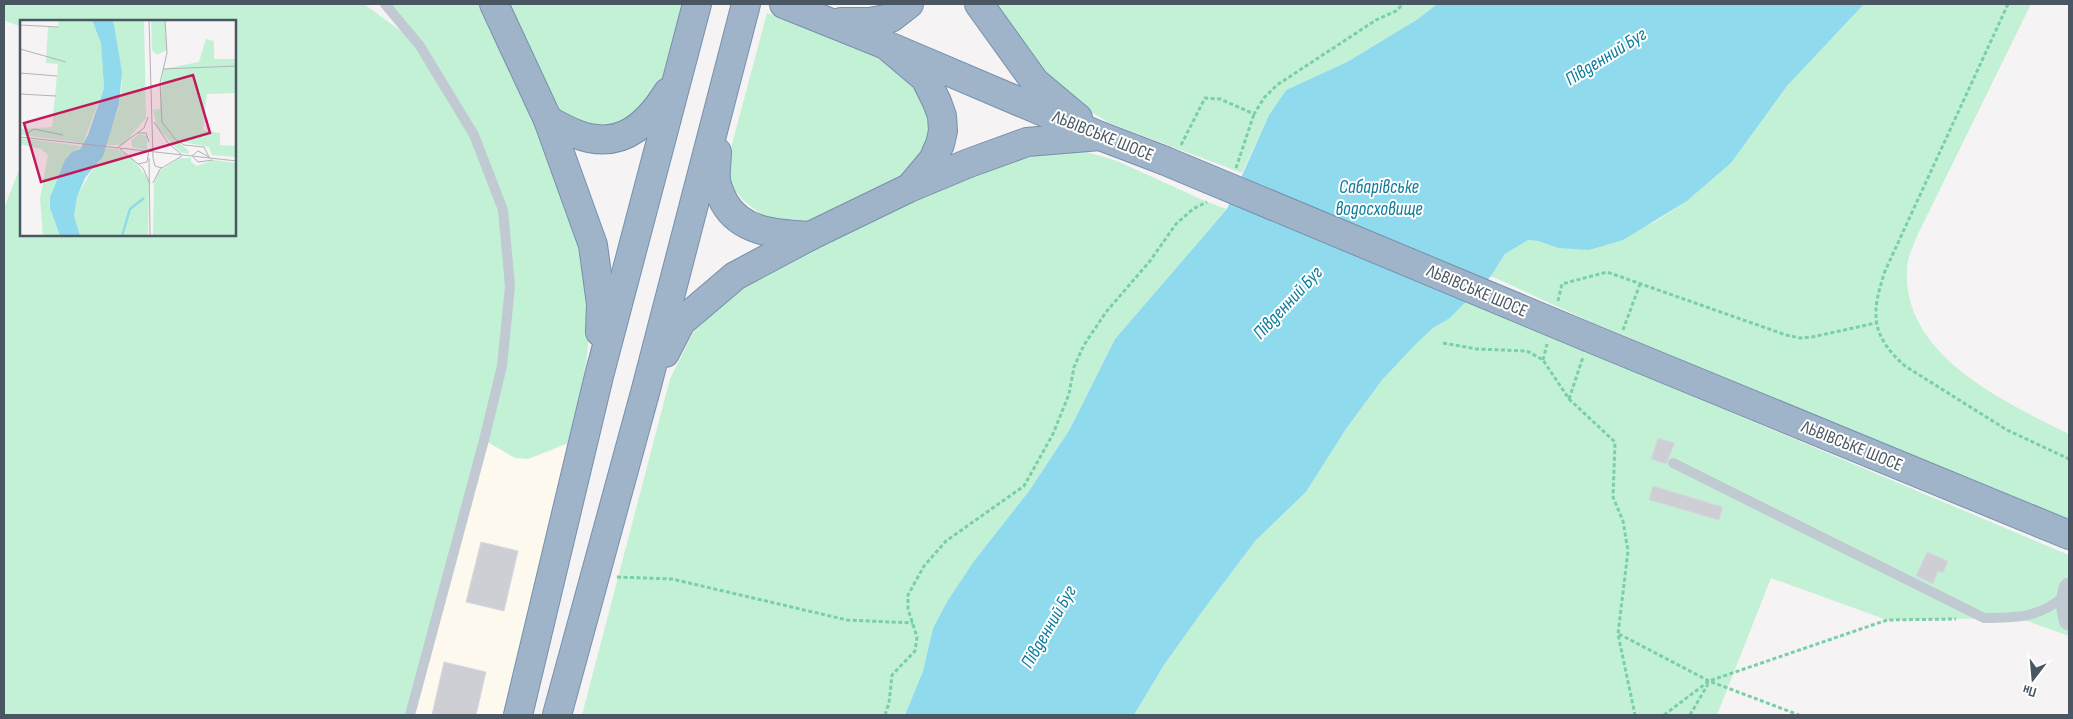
<svg xmlns="http://www.w3.org/2000/svg" width="2073" height="719" font-family="'Sofia Sans Condensed',sans-serif">
<rect width="100%" height="100%" fill="#f5f3f3"/>
<polygon fill="#fdf9ef" points="585,437 515,715 410,715 484,440 515,458 539,456"/>
<g fill="#c3f1d5">
<polygon points="4,4 364,4 418,44 385,4 478,4 538,132 580,244 590,326 586,365 568,443 528,459 515,458 484,440 409,715 4,715 4,208 21,165 21,235 235,235 235,21 21,21 21,27 4,20"/>
<polygon points="509,4 686,4 668,78 614,134 562,122 509,8"/>
<polygon points="990,4 1437,4 1418,19 1347,62 1286,90 1269,115 1242,173 1109,123 1074,101 1039,72"/>
<path d="M1864,4H2031L1917,236C1913,247 1907,258 1907,269C1902,356 2005,402 2069,434V522L1591,322L1491,276L1505,254L1528,240L1538,241L1558,248L1653,223L1687,201L1731,163L1787,86Z"/>
<polygon points="767,13 882,57 901,68 926,100 930,119 929,136 924,151 903,176 818,224 800,226 763,216 743,200 729,183 728,159"/>
<polygon points="1029,151 1083,151 1117,161 1207,202 1227,209 1115,339 1070,429 1029,491 974,561 948,600 933,628 923,671 905,715 582,715 670,379 693,333 738,289 970,169"/>
<polygon points="1467,301 2069,555 2069,636 2019,618 1887,620 1771,578 1717,715 1134,715 1164,665 1204,609 1256,540 1306,492 1346,429 1382,380 1415,345 1433,328 1450,318"/>
</g>
<polygon fill="#90daee" points="1437,4 1864,4 1787,86 1731,163 1687,201 1623,240 1589,250 1558,248 1538,241 1528,240 1505,254 1491,276 1467,301 1450,318 1433,328 1415,345 1382,380 1346,429 1306,492 1256,540 1204,609 1164,665 1134,715 905,715 923,671 933,628 948,600 974,561 1029,491 1070,429 1115,339 1227,209 1269,115 1286,90 1347,62 1418,19"/>
<g fill="#cdcfd5" stroke="#d7d9de">
<polygon points="1658,438 1675,443 1666,464 1651,459"/>
<polygon points="1653,486 1723,507 1719,520 1649,500"/>
<polygon points="481,542 518,551 504,611 466,602"/>
<polygon points="1927,552 1948,561 1943,573 1938,571 1933,584 1916,576"/>
<polygon points="444,662 486,672 476,715 432,715"/>
</g>
<g fill="none" stroke-linecap="round" stroke-linejoin="round">
<defs>
<g id="trunk">
<polyline points="494,4 548,120 593,245 601,304 600,332"/>
<polyline points="784,4 886,45 925,78 937,102 942,116 943,131 940,144 933,160 912,185"/>
<polyline points="979,4 1035,82 1078,118"/>
<polyline points="841,22 870,22 891,18 909,4"/>
<polyline points="886,45 1100,136 1163,160"/>
<path d="M548,120C557,125 566,130 576,134C619,151 647,126 668,92"/>
<path d="M717,152C717,161 715,171 716,180C717,188 720,194 724,202C741,233 778,234 810,236"/>
<polyline points="1590,338 2069,535"/>
<polyline points="665,353 681,322 735,276 810,236 909,188 969,163 1027,142 1100,136"/>
<polyline points="518,715 599,376 697,4"/>
<polyline points="557,715 646,389 746,4"/>
</g>
</defs>
<use href="#trunk" stroke="#7690ad" stroke-width="30"/>
<g stroke="#7ad0a6" stroke-width="3" stroke-dasharray="4 2.5" stroke-linecap="butt">
<path d="M2008,4L1885,271C1871,313 1870,335 1905,366L2007,430L2069,459"/>
<polyline points="1181,145 1205,98 1220,99 1254,114 1264,98 1277,85 1376,20 1396,11 1403,4"/>
<polyline points="1236,168 1254,114"/>
<polyline points="1558,301 1562,284 1607,272 1786,335 1800,338 1812,337 1876,323"/>
<polyline points="1623,330 1640,284"/>
<polyline points="1443,343 1477,349 1527,351 1543,360 1569,399 1615,442 1613,497 1623,521 1628,551 1618,634 1635,715"/>
<polyline points="1543,360 1547,344"/>
<polyline points="1569,399 1583,357"/>
<polyline points="617,577 672,579 847,620 913,623"/>
<polyline points="1619,634 1709,681 1799,715"/>
<polyline points="885,715 889,703 892,675 915,651 917,637 908,609 908,595 924,566 946,541 1024,486 1053,434 1069,394 1074,367 1084,345 1106,312 1150,261 1176,224 1193,209 1207,202"/>
<polyline points="1664,715 1709,681 1887,620 1956,619"/>
<polyline points="1690,715 1708,684"/>
</g>
<g stroke="#c1cad2" stroke-width="10">
<polyline points="385,4 420,46 474,135 503,210 510,286 502,366 484,440 410,715"/>
<path d="M1673,463L1984,618C2015,618 2041,618 2065,595"/>
</g>
<polyline stroke="#c1cad2" stroke-width="21" points="2069,588 2066,603 2069,620"/>
<use href="#trunk" stroke="#9fb4c9" stroke-width="28"/>
<defs>
<polyline id="trunk-bridge" points="1163,160 1590,338"/>
</defs>
<use href="#trunk-bridge" stroke="#7690ad" stroke-width="30" stroke-linecap="butt"/>
<use href="#trunk-bridge" stroke="#9fb4c9" stroke-width="28"/>
</g>
<g text-anchor="middle" dominant-baseline="central" stroke-width="4" stroke-linejoin="round" paint-order="stroke">
<g font-size="18" fill="#4a5661" stroke="#fff">
<text transform="translate(1103 136) rotate(22)">ЛЬВІВСЬКЕ ШОСЕ</text>
<text transform="translate(1477 291) rotate(23)">ЛЬВІВСЬКЕ ШОСЕ</text>
<text transform="translate(1852 446) rotate(22)">ЛЬВІВСЬКЕ ШОСЕ</text>
</g>
<g font-size="19" font-style="italic" fill="#0c7c9b" stroke="#fff">
<text transform="translate(1606 57) rotate(-32)">Південний Буг</text>
<text x="1379" y="187">Сабарівське<tspan x="1379" dy="22">водосховище</tspan></text>
<text transform="translate(1288 303) rotate(-47)">Південний Буг</text>
<text transform="translate(1049 627) rotate(-60)">Південний Буг</text>
</g>
</g>
<g transform="translate(20 20)">
<rect width="216" height="216" fill="#f5f3f3"/>
<path d="M39,0H72L81,21L84,68L63,123L0,115V109L32,107L38,44L26,43L28,7H38ZM92,0H124V3L126,98L103,125H85L99,87L102,63ZM131,0H145L147,30L137,35L132,30ZM186,19L194,21V39H216V73L187,74L183,110L200,113V125L216,126V137L192,135L189,127L157,121L169,131V134L160,132L137,107L133,90L140,89L143,49L179,42ZM118,114L127,116V130L112,127L111,121ZM0,118L62,126L48,136L32,171L30,188L40,216H23L20,179L28,135L21,129L0,124ZM85,128L97,129L112,138L129,160L128,216L59,215L54,196L57,176ZM160,138H171V142L177,146L193,140L216,143V216H133L134,164L138,152Z" fill="#c3f1d5"/>
<path d="M72,0H92L94,5L102,52L99,84L83,136L65,158L57,177L54,196L60,216H40L30,188V177L45,140L52,132L60,129L68,115L84,68L81,23Z" fill="#90daee"/>
<path fill="none" stroke="#90daee" stroke-width="2.5" d="M102,216L110,189L124,178"/>
<path fill="none" stroke="#b1b4b9" stroke-width="1" d="M129,0L133,138L135,146L142,148M145,0L147,33L140,63L142,102L155,119L164,125L184,127L190,139M0,5L38,7M0,29L46,42M143,49L217,46M0,53L37,56M0,74L36,76M134,102L148,123L162,135M8,113L14,109L43,115M118,113H126L129,122M0,117L217,141M97,128L124,108L128,97M100,129L123,148L130,164M172,136L178,131L189,137M173,137L178,142L193,140M129,138L130,216M118,144L127,142L129,130M133,163L140,149L162,136"/>
<path fill="#c2185b" fill-opacity="0.15" stroke="#c2185b" stroke-width="2.5" d="M173,55L190,113L21,162L4,103Z"/>
<rect width="216" height="216" fill="none" stroke="#4a5661" stroke-width="2.5"/>
</g>
<rect width="2073" height="719" fill="none" stroke="#4a5661" stroke-width="10"/>
<g transform="translate(2033 679) rotate(196)" stroke="#ffffff" stroke-width="4" paint-order="stroke">
<path d="M0-4L9 19L0 12L-9 19Z" fill="#4a5661"/>
<text y="-8" font-size="14" font-weight="bold" text-anchor="middle" fill="#4a5661">Пн</text>
</g>
</svg>
